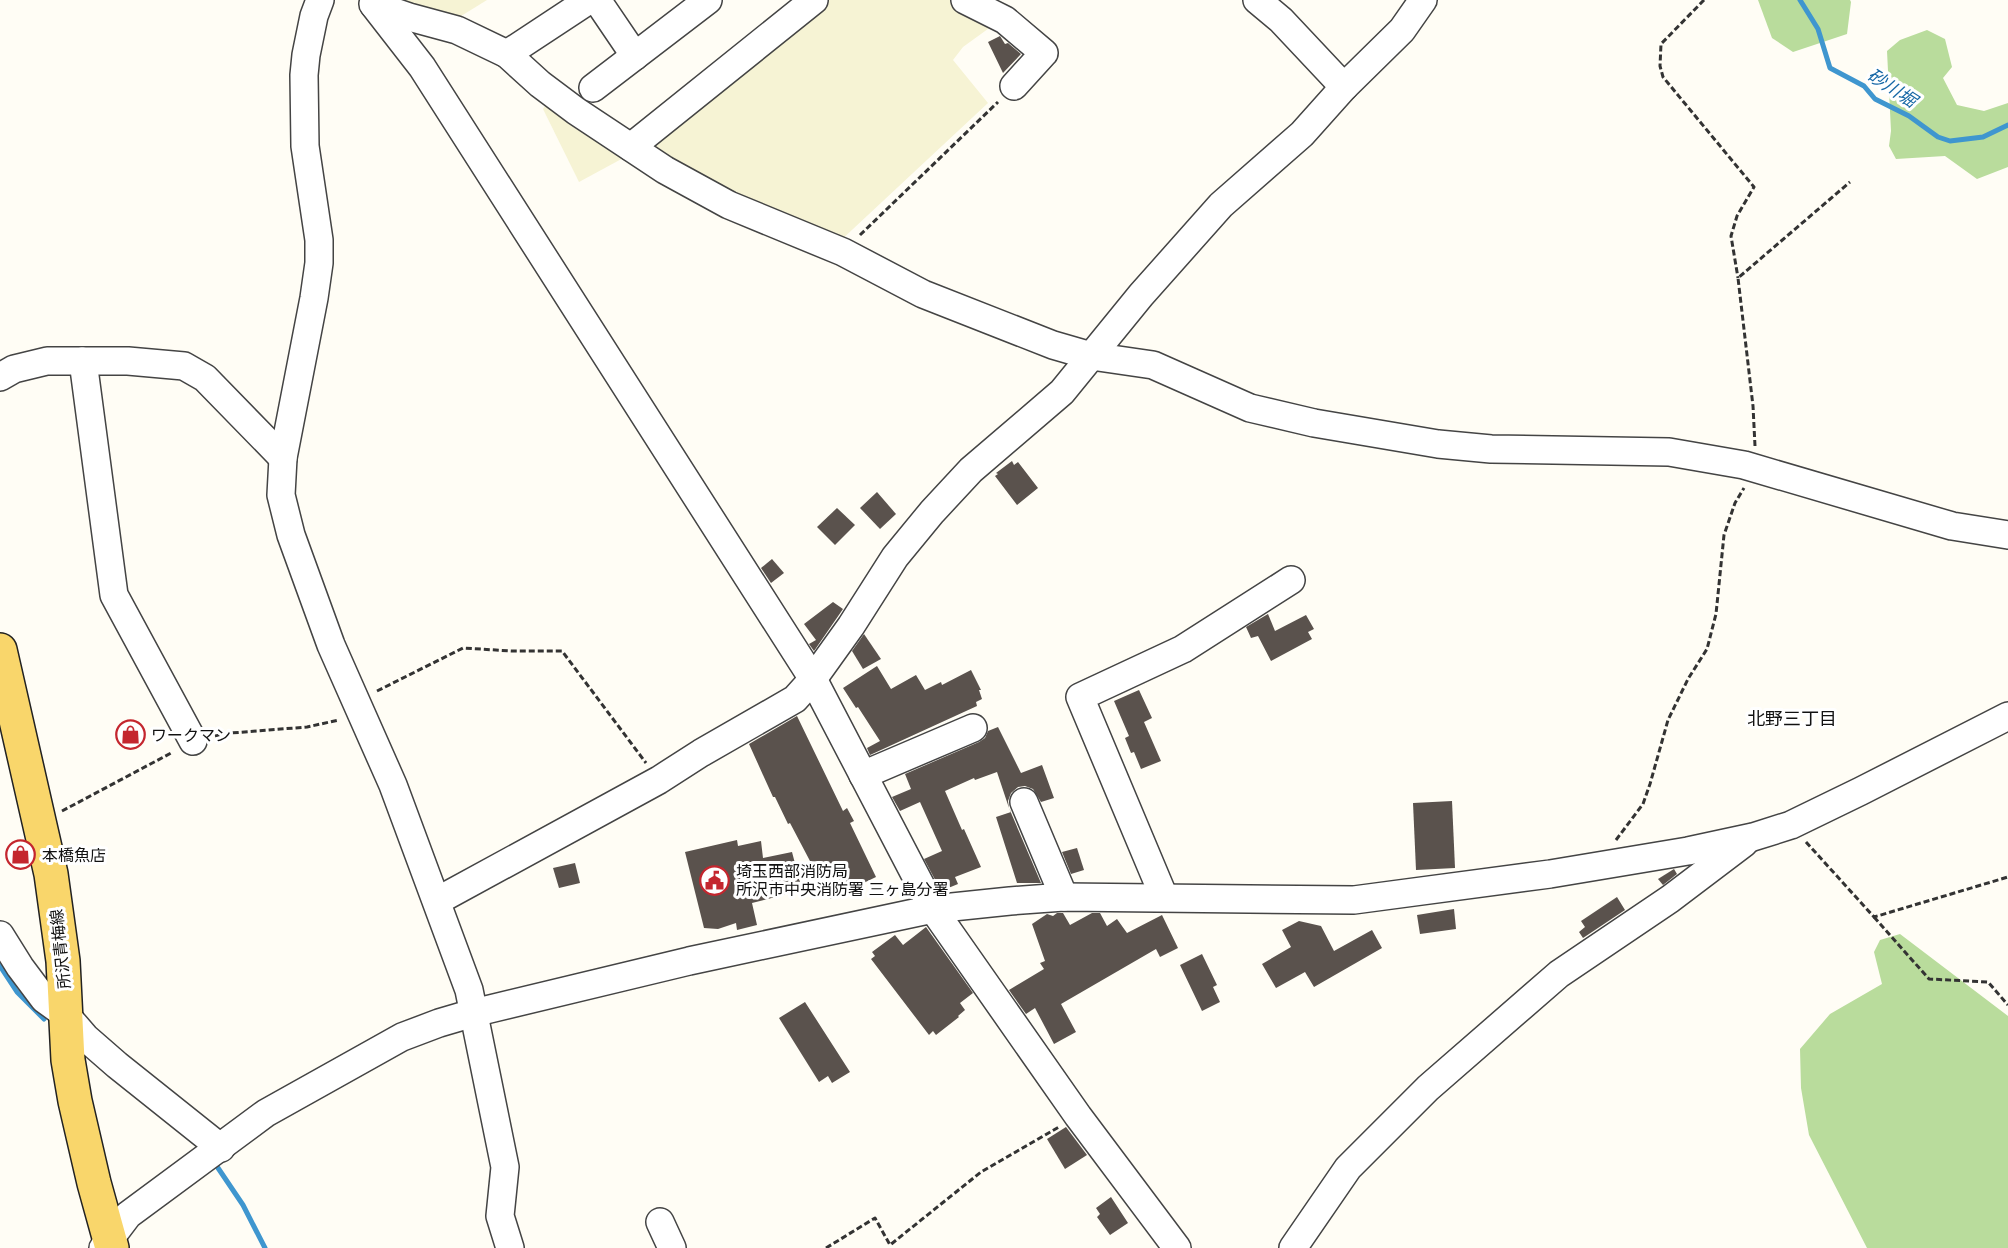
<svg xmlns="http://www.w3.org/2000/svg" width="2008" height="1248" font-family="'Libre Baskerville','Noto Sans JP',serif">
<rect width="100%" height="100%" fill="#fffdf5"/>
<g fill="#f6f3d4">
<polygon points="383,0 487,0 453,21"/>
<polygon points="824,0 958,0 992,26 963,47 953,60 988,103 838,243 741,206 646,142"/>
<polygon points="547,103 627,156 579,182 543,109"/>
</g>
<g fill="#b9dc9c">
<polygon points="1758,0 1850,0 1851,2 1847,34 1793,52 1772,38"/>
<polygon points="1927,30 1945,39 1952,67 1943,78 1957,105 1984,111 2008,103 2008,167 1977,179 1945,156 1896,159 1889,146 1891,131 1887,51 1900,40"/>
<polygon points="1900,934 2008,1016 2008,1248 1867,1248 1809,1135 1801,1088 1800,1049 1830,1014 1882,984 1874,952 1880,940"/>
</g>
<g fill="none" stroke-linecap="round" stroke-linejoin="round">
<g stroke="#3f96cf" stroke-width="5">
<polyline points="1800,0 1818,29 1830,68 1864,86 1875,99 1909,116 1938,137 1950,141 1983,137 2008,125"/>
<polyline points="0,966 17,992 44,1019"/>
<polyline points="214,1162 243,1205 265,1248"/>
</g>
</g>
<g fill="#5a524d">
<polygon points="1000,36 1005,44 1008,43 1021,54 1003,73 988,42"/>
<polygon points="1012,461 1014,465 1018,462 1038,488 1017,505 995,476 998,474 996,473"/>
<polygon points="877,492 896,514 880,529 860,508"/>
<polygon points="837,508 855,525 835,545 817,527"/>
<polygon points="772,559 784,573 771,583 761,568"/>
<polygon points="833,602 843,609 814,651 809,644 816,640 804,624"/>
<polygon points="1268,614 1275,631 1306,615 1314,629 1308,632 1312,639 1271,661 1258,636 1251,638 1246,627"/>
<polygon points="864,634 881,659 863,669 852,651"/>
<polygon points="877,666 891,689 916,675 925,690 941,682 942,685 971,670 981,690 979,690 982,699 976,702 977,706 870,755 867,748 880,741 858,707 856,708 843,688"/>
<polygon points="1139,690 1152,718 1144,722 1161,761 1141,769 1134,752 1131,753 1125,738 1129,736 1114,701"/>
<polygon points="797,716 843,811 847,808 854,821 850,823 876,877 830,899 790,823 788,824 775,797 773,797 749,744"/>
<polygon points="998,727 1021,773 1042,765 1054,798 1041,802 1033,789 1025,786 1018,787 1011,793 1008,801 1009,808 997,772 975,780 974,778 945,791 962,830 964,829 981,867 955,877 958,884 941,891 924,859 942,851 920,802 900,811 892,797 911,789 905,774 979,742 985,738 988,731"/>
<polygon points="1452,801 1455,868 1416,870 1413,803"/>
<polygon points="1009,808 1041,883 1017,883 996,817 1011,812"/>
<polygon points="737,840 738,846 761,841 763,858 792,852 802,890 752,903 757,925 737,930 736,923 718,929 704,928 685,852"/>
<polygon points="1077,848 1084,870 1071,874 1062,852"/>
<polygon points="575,863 580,883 559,888 553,868"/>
<polygon points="1674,869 1677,874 1663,885 1658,879"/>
<polygon points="1617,897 1625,910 1583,938 1579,932 1585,927 1581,921"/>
<polygon points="1454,909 1456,929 1420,934 1417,915"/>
<polygon points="1057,913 1063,913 1070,925 1092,913 1100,913 1107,926 1117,919 1127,933 1162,915 1178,948 1160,957 1156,949 1061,1004 1076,1032 1054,1044 1035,1008 1026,1014 1009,990 1044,969 1040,963 1045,961 1032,924 1047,914 1053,916"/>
<polygon points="1299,921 1321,926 1334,951 1372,930 1382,948 1314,987 1305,972 1276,988 1262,964 1291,947 1282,930"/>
<polygon points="926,927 973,993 960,1003 965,1010 958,1016 959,1017 936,1035 933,1031 929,1035 871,959 875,956 872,952 895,935 903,945"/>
<polygon points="1202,954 1217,985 1213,987 1220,1002 1202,1011 1180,965"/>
<polygon points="805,1002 850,1072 832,1083 828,1076 819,1082 779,1018"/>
<polygon points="1066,1127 1087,1155 1065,1169 1047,1139"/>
<polygon points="1111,1197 1128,1223 1110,1235 1097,1217 1100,1214 1096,1208"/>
</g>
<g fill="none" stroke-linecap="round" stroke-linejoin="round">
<defs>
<g id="minor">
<polyline points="320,0 314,16 306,55 304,75 305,146 319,240 319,263 314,298 283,458 281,495 291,535 331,645 393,785 469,990 505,1167 500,1216 510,1248"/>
<polyline points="597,0 635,56"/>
<polyline points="965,0 1005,20 1044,53 1014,86"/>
<polyline points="1257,0 1281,20 1344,87"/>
<polyline points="373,4 422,67 813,679 933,909 1078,1116 1177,1248"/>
<polyline points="374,5 409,17 457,30 507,54 540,84 576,111 665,170 729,205 843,252 923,294 1053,345 1091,356 1153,365 1250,408 1314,423 1438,444 1491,449 1669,452 1744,465 1952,526 2008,535"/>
<polyline points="507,54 589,0"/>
<polyline points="593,88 708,0"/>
<polyline points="631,147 814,0"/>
<polyline points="83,361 114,595 193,741"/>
<polyline points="0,377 14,369 47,361 128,361 184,366 205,378 283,458"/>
<polyline points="863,775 973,728"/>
<polyline points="1024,802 1064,897"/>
<polyline points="1164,897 1080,697 1183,649 1291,580"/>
<polyline points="437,901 659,780 701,753 795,699 813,679 851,626 895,557 932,512 971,470 1062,392 1141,295 1221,205 1302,134 1344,87 1402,30 1423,0"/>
<polyline points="0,935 20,967 44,999 66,1015 86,1038 117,1065 221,1148"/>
<polyline points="660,1222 672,1248"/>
<polyline points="103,1248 128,1215 266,1113 402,1037 439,1023 473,1013 689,961 933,909 1010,901 1064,897 1354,900 1550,874 1688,851 1753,837 1791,825 1861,791 2008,716"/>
<polyline points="1293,1248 1348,1168 1428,1088 1559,974 1670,899 1744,843"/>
</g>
<polyline id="major" points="0,650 51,874 63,961 68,1060 75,1101 94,1183 112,1248"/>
</defs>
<use href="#minor" stroke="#444" stroke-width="30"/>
<use href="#major" stroke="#222" stroke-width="36"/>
<g stroke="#333" stroke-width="3" stroke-dasharray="6 3" stroke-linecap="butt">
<polyline points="1704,0 1661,44 1660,66 1663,77 1754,187 1737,216 1731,236 1738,278"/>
<polyline points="860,235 998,102"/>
<polyline points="1755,446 1753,406 1738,278 1850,182"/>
<polyline points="377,691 463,648 511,651 562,651 646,763"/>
<polyline points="215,736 231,733 307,727 339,720"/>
<polyline points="62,811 173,752"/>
<polyline points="1616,840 1643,804 1650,784 1668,720 1688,679 1707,649 1716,614 1724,535 1735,503 1744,488"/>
<polyline points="1806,842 1874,917 2008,877"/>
<polyline points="1874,917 1929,979 1988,982 2008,1005"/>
<polyline points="826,1248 875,1218 890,1245 981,1172 1059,1127"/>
</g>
<use href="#minor" stroke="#fff" stroke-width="27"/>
<use href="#major" stroke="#f9d66b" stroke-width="33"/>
</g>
<defs>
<symbol id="shop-ring" viewBox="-11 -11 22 22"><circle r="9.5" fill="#fff" stroke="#c4262e" stroke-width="1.5"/><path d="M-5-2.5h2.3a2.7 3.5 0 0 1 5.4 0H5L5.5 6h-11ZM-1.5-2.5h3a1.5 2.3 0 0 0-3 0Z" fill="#c4262e"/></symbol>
<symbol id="civic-ring" viewBox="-11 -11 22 22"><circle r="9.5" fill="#fff" stroke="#c4262e" stroke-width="1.5"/><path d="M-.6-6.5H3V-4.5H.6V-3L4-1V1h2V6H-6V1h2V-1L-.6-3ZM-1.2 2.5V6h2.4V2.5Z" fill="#c4262e"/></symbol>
</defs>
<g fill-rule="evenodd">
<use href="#shop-ring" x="114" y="718" width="33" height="33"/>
<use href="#shop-ring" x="4" y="838" width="33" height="33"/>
<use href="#civic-ring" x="698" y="864" width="33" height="33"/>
</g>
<g text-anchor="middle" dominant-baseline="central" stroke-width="6" stroke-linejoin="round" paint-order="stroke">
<g font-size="16" fill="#111" stroke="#fff" text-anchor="start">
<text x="151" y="735">ワークマン</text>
<text x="42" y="855">本橋魚店</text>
<text x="736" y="871">埼玉西部消防局<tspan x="736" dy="18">所沢市中央消防署 三ヶ島分署</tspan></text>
</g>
<g font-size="16" fill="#111" stroke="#fff">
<text transform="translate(60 949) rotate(-96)">所沢青梅線</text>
</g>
<g font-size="18" font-style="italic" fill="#1768a6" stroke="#fff">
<text transform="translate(1892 88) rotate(33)">砂川堀</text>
</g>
<g font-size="18" fill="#111" stroke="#fff">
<text x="1792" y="719">北野三丁目</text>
</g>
</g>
</svg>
